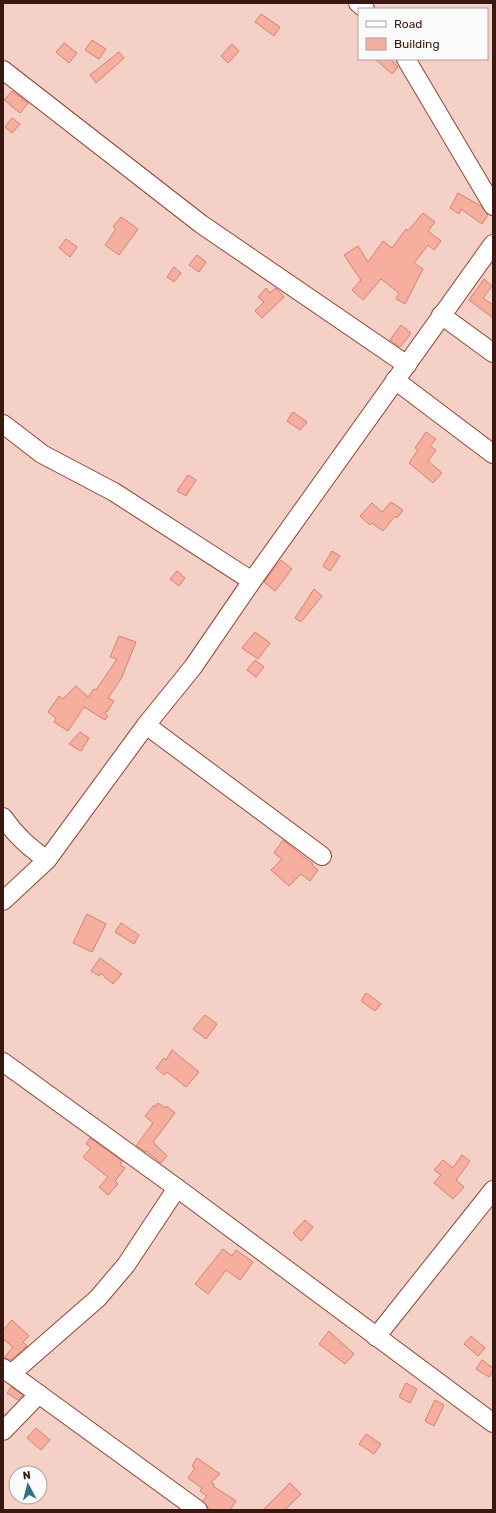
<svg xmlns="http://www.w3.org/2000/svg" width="496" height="1513" font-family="Rubik,sans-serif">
<rect width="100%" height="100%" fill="#f5d0c7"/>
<g fill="#f6af9e" stroke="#d5816d">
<polygon points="261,14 280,27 274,36 255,22"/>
<polygon points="92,40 106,49 99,59 85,50"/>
<polygon points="64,43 77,53 69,63 56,52"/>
<polygon points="232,44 239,51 228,63 221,56"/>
<polygon points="119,52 124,58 96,83 90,75"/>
<polygon points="375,59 390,59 398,67 392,74"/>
<polygon points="12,91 28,103 20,113 4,100"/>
<polygon points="12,118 20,124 12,133 5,127"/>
<polygon points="458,193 481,206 488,215 482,224 461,209 459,214 450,208"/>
<polygon points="423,213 435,222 428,231 441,241 434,250 428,245 414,263 423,269 405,304 396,299 399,293 381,279 363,300 352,290 361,280 344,255 358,246 368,262 383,241 392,248 406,229 408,231"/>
<polygon points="121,217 138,229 119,255 105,245 116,229 113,227"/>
<polygon points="66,239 77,247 70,257 59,248"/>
<polygon points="197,255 206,262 199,272 189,265"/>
<polygon points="174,267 181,273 174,282 167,277"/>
<polygon points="484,279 492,286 483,298 493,305 493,318 469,300"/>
<polygon points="266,288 270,293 276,288 284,297 262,318 255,311 264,302 258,297"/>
<polygon points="401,325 411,333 400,347 390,340"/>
<polygon points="293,412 307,422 300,430 287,421"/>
<polygon points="426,432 436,439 430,446 436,450 428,461 442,473 433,483 409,463 418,450 415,448"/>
<polygon points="188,475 196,480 186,496 177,491"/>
<polygon points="391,502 403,510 397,518 395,516 383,531 372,523 370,525 360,516 372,503 382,512"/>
<polygon points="332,551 340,556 330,571 323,566"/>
<polygon points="281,560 292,569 275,591 264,582"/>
<polygon points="177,571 185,578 179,586 170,579"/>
<polygon points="314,589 322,596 301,622 295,618"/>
<polygon points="255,632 270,643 258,659 242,648"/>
<polygon points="119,636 136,642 121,679 108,698 114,701 107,712 106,711 105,713 108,716 105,720 84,707 68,731 54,722 56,718 48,712 59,696 63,699 76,686 88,697 94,689 96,690 117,659 110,657"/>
<polygon points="255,660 264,667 256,677 247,670"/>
<polygon points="80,732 89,738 81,751 69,744"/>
<polygon points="283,840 313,864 312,865 318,870 310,881 301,874 289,886 271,870 282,859 274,853"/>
<polygon points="87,914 106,924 92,952 73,943"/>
<polygon points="121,923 139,935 134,944 115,932"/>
<polygon points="100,958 122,974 113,984 100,973 99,976 91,971"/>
<polygon points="366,993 381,1004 375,1011 361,1001"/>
<polygon points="205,1015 217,1024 206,1039 193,1029"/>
<polygon points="172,1050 199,1072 186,1087 167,1072 164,1075 156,1068 164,1058 166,1060"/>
<polygon points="158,1103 165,1108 166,1106 175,1113 153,1142 167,1156 161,1163 146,1151 146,1152 136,1146 153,1123 145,1116 154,1105 155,1107"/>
<polygon points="90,1138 122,1161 120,1165 125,1168 115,1181 118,1184 108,1195 99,1187 108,1177 83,1157 91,1148 86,1144"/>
<polygon points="462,1155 470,1161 456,1180 464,1187 453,1199 434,1183 441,1175 434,1170 443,1160 453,1168"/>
<polygon points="305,1220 313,1227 301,1241 293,1233"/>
<polygon points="223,1249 232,1256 236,1250 253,1262 240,1280 226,1270 208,1294 195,1284"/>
<polygon points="12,1320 29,1336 23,1342 27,1346 11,1360 4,1358 13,1347 3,1339 3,1330"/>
<polygon points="329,1331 354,1354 345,1364 319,1344"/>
<polygon points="471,1336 485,1348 478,1356 464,1344"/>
<polygon points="482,1360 493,1368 493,1371 489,1377 476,1369"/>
<polygon points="406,1383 417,1389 410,1403 399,1397"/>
<polygon points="11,1387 23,1395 18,1400 7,1393"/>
<polygon points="435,1400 444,1405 434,1426 425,1421"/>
<polygon points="36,1428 50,1440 41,1450 27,1438"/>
<polygon points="366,1434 381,1444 374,1454 359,1444"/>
<polygon points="197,1458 220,1474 211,1482 214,1484 213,1486 236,1501 230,1510 211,1510 208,1508 203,1501 207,1496 200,1491 202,1488 188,1478 195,1468 192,1466"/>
<polygon points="290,1483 301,1494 285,1510 263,1510"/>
</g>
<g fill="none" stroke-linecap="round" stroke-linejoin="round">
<defs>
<g id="minor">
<polyline points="358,3 365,9"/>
<polyline points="406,59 493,206"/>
<polyline points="3,70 201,224 407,365"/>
<polyline points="441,315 493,353"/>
<polyline points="395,380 493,454"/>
<polyline points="3,424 42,454 114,492 252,581"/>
<polyline points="146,725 322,856"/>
<path d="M3,817C16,836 29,847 47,860"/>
<polyline points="3,901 47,860 146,725 193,667 252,581 493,244"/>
<polyline points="3,1062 177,1188 493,1423"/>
<polyline points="376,1337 493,1190"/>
<polyline points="3,1368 198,1510"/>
<polyline points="11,1374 98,1298 126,1265 177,1188"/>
<polyline points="3,1431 39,1394"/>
</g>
</defs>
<use href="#minor" stroke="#934534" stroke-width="20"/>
<use href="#minor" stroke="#fff" stroke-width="18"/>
</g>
<rect width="496" height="1513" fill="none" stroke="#391811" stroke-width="8"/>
<rect x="358" y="8" width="130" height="52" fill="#fbfbfb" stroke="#ada09d"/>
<rect x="366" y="21" width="20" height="6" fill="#ffffff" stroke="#ada09d"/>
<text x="394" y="28" font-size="12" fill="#391811">Road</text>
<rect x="366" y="38" width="20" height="12" fill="#f6af9e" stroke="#ada09d"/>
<text x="394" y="48" font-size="12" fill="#391811">Building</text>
<g transform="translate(28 1485) rotate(353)"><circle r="19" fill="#fbfbfb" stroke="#ada09d"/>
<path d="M0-3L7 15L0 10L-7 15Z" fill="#2f7483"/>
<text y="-6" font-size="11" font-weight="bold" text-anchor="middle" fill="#391811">N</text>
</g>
</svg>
